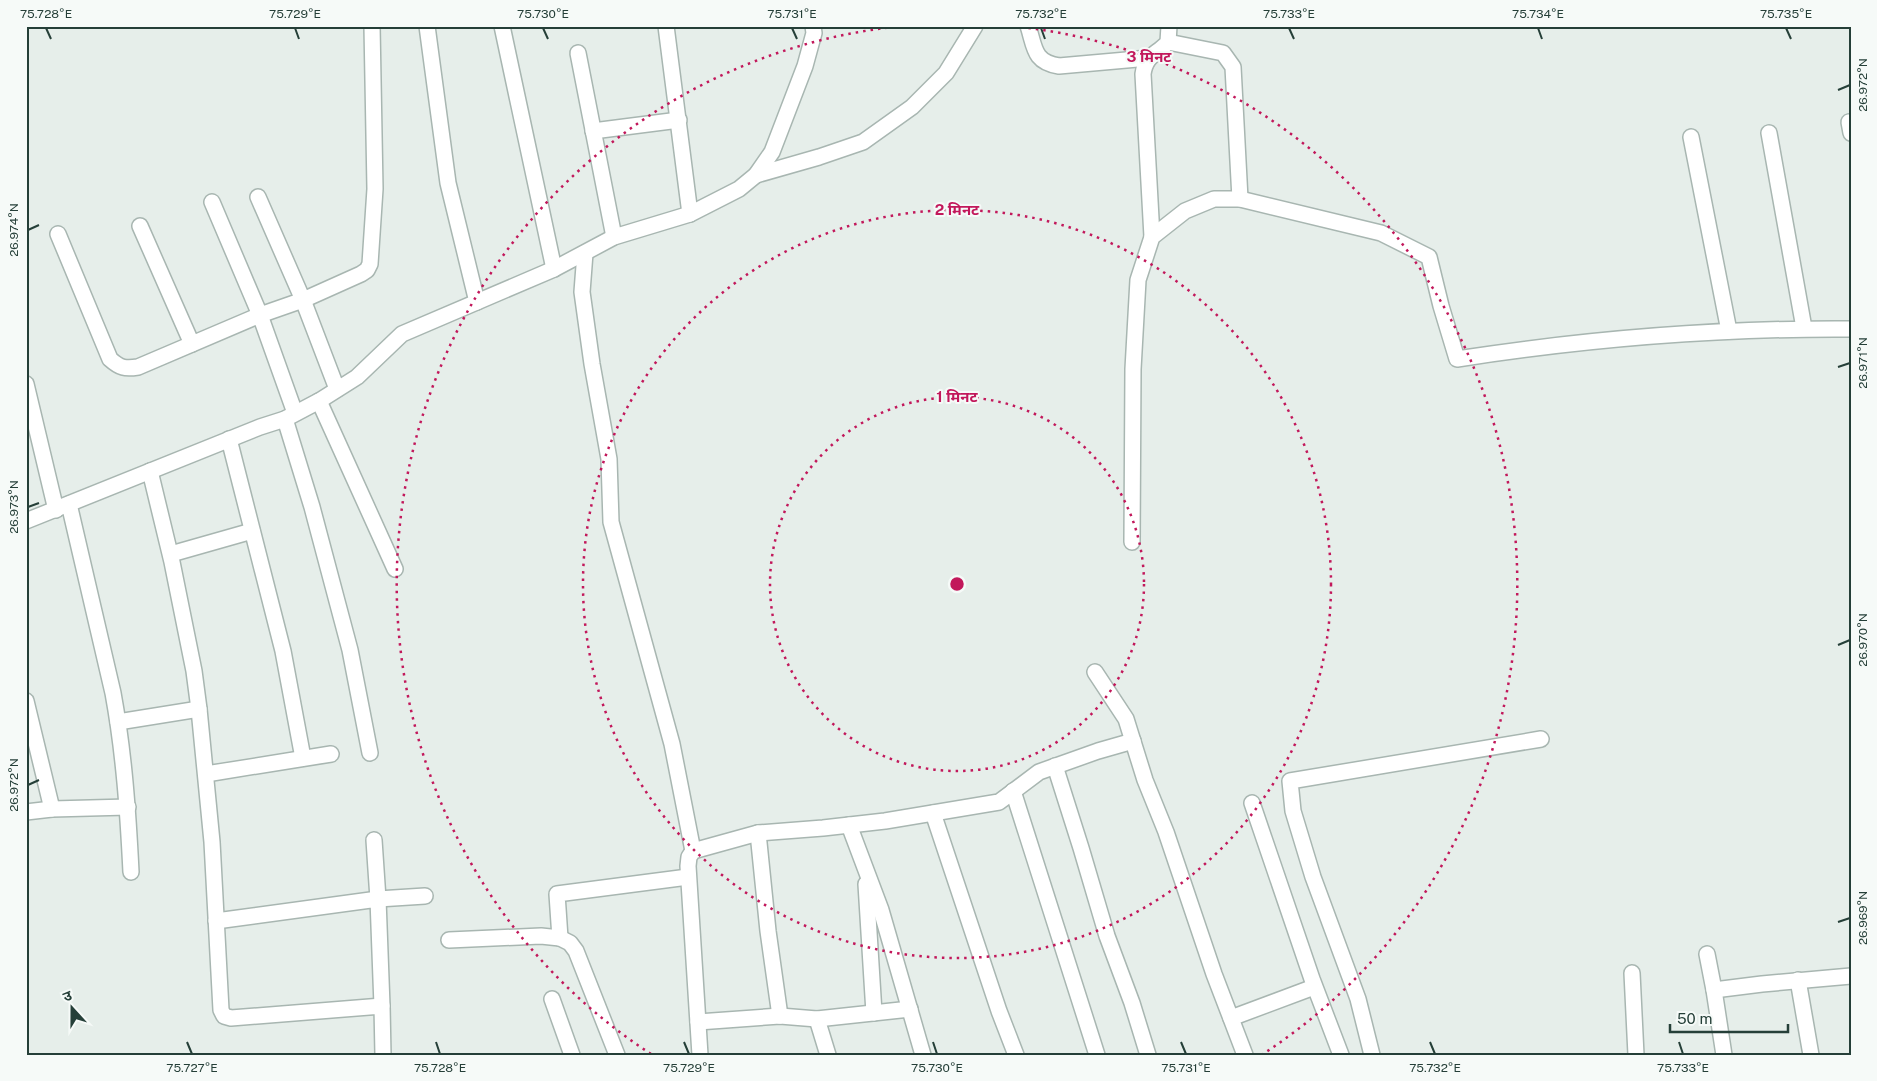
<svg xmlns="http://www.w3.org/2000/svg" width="1877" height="1081" font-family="'Public Sans','Noto Sans Devanagari',sans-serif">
<rect width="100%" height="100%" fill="#e6eeea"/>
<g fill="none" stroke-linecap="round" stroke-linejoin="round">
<defs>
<g id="minor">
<polyline points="427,26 448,183 477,302"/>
<polyline points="502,26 554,269"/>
<polyline points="666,26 690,214"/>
<path d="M1028,26C1035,47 1033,62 1059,66L1149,58"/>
<polyline points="1168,42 1223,53 1233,67 1240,199"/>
<polyline points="578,53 614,237"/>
<polyline points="1849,122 1851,133"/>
<polyline points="593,131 679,120"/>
<polyline points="1769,133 1804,328"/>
<polyline points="1691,137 1729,331"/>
<polyline points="756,175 819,157 863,142 912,107 946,73 975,26"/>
<polyline points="258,197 303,300 337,389"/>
<polyline points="212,202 260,315 295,413"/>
<polyline points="140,226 192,344"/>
<path d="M58,234L110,359C120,368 125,369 138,367L260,315L303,300L361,274L367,270L370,264L375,189L372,26"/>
<path d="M1152,237L1143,74C1146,54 1157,55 1168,42L1169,26"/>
<polyline points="585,253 582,292 592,364 609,459 611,522 672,744 693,851"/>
<polyline points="26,384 56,510"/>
<polyline points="319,401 395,569"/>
<polyline points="285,419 312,507 350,650 370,753"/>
<polyline points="229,439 283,651 303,758"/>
<polyline points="150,471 172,562 194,671 199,709 212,842 221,1010 224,1016 231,1018 382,1006 383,1055"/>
<path d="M69,504L113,693C124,753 128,812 131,872"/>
<polyline points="26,521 260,427 285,419 319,401 357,377 402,334 554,269 614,237 690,214 739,189 756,175 772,152 805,66 814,33 813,26"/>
<path d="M1132,542L1133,369L1138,280L1152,237L1185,211L1214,199H1240L1381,233L1429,257L1441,306L1457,359C1587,339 1719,328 1851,329"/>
<polyline points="171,554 252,531"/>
<polyline points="1095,672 1126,719 1145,780 1166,832 1214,974 1245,1055"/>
<polyline points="26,701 52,809"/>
<polyline points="118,722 199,709"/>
<polyline points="1055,766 1081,848 1107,936 1132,1003 1148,1055"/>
<polyline points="206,774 331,754"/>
<polyline points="1013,791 1097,1055"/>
<polyline points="1252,803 1312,979 1341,1055"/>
<polyline points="26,812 52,809 128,807"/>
<polyline points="933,813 999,1011 1016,1055"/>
<polyline points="849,825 881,910 923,1055"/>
<polyline points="758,833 768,931 780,1016"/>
<polyline points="374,840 378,899 425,896"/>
<polyline points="866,884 874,1013"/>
<polyline points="216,921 378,899 382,1006"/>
<polyline points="560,938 557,894 688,877"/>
<polyline points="449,940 541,936 560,938 570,943 576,951 617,1055"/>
<polyline points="1707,954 1714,990 1724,1055"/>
<polyline points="1632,973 1636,1055"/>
<polyline points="1798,980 1811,1055"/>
<polyline points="1714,990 1762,984 1851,976"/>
<polyline points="552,999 572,1055"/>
<polyline points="1231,1018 1314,987"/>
<polyline points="817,1019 828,1055"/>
<polyline points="698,1022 780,1016 817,1019 910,1009"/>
<polyline points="700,1055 688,866 689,857 693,851 758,833 823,828 885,821 999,802 1039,772 1098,751 1133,741"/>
<polyline points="1372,1055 1358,999 1313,877 1293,811 1290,781 1541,739"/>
</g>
</defs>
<use href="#minor" stroke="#a8b6b1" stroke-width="18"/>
<use href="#minor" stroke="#fff" stroke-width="15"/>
</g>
<path fill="none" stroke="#253f38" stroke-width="2" d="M46,28L51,39M295,28L299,39M543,28L548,39M792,28L797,39M1041,28L1045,39M1289,28L1294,39M1538,28L1542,39M1786,28L1791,39M1838,90L1850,85M28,230L39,225M1838,367L1850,363M28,507L39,503M1838,645L1850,640M28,785L39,780M1838,922L1850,918M187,1042L192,1054M436,1042L440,1054M684,1042L689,1054M933,1042L937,1054M1181,1042L1186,1054M1430,1042L1435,1054M1679,1042L1683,1054"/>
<g fill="none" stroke="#c2185b" stroke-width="2.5" stroke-dasharray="2.5 5">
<circle cx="957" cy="584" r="187"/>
<circle cx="957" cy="584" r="374"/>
<path d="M651 1054A561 561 0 0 1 893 27M1021 27A561 561 0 0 1 1263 1054"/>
</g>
<circle cx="957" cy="584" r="8" fill="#c2185b" stroke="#f6faf8" stroke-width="2.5"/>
<g font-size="15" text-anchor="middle" font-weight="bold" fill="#c2185b" stroke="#f6faf8" stroke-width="4" stroke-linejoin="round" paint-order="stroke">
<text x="1149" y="62">3 मिनट</text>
<text x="957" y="215">2 मिनट</text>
<text x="957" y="402">1 मिनट</text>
</g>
<rect width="1877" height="1081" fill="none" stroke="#f6faf8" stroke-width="55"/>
<g transform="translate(72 1008) rotate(339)" stroke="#f6faf8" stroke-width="4" paint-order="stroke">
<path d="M0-4L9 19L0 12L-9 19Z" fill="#253f38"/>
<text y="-8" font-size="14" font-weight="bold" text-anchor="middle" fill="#253f38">उ</text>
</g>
<path d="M1670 1024v8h118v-8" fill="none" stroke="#253f38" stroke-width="2.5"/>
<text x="1677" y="1024" font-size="15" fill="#253f38" stroke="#f6faf8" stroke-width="4" paint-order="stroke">50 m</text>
<rect x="28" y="28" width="1822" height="1026" fill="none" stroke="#253f38" stroke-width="2"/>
<g font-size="12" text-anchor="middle" fill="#253f38">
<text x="46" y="18">75.728°E</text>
<text x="295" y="18">75.729°E</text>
<text x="543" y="18">75.730°E</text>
<text x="792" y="18">75.731°E</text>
<text x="1041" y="18">75.732°E</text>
<text x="1289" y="18">75.733°E</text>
<text x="1538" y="18">75.734°E</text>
<text x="1786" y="18">75.735°E</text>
<text transform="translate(1863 85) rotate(-90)" y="4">26.972°N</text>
<text transform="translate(14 230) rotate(-90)" y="4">26.974°N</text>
<text transform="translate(1863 363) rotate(-90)" y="4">26.971°N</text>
<text transform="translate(14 507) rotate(-90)" y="4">26.973°N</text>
<text transform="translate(1863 640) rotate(-90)" y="4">26.970°N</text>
<text transform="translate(14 785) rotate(-90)" y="4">26.972°N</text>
<text transform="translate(1863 918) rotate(-90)" y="4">26.969°N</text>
<text x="192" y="1072">75.727°E</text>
<text x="440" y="1072">75.728°E</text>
<text x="689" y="1072">75.729°E</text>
<text x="937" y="1072">75.730°E</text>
<text x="1186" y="1072">75.731°E</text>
<text x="1435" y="1072">75.732°E</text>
<text x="1683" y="1072">75.733°E</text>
</g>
</svg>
